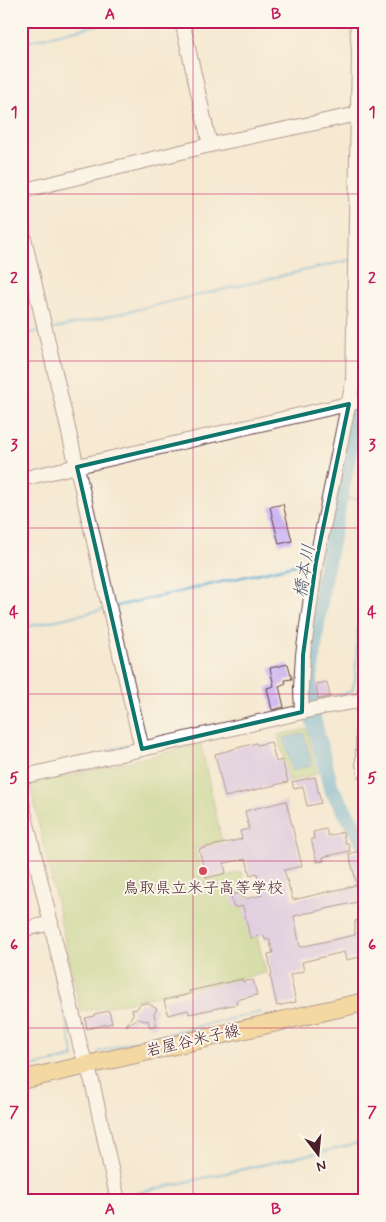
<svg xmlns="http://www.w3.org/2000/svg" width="386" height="1222" font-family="Mynerve,'Klee One',sans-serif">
<rect width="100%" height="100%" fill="#fbf7ec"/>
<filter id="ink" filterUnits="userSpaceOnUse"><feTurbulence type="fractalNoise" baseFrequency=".02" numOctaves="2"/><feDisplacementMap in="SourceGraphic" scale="10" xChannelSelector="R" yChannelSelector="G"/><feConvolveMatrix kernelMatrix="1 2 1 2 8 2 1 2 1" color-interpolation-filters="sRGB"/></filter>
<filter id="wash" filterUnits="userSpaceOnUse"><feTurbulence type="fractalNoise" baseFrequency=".0096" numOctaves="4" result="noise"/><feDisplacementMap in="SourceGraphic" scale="20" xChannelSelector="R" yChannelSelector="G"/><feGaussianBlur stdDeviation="1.12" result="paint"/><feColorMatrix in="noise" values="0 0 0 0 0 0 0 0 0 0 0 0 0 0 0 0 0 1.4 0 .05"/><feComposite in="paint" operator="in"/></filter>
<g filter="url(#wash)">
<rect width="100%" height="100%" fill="#f5e9d2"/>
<g fill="#aece76" stroke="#7c7650">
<polygon points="307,729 317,774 289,781 278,735"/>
<polygon points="201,744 222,842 195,848 203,881 241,872 266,973 81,1012 30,785"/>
</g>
<polygon fill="#58aad3" stroke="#51647f" points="304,733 312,765 292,771 284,738"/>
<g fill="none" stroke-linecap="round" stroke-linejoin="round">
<g stroke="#58aad3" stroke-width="2.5">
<polyline points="21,43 114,21"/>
<polyline points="53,329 350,260"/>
<polyline points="21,335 40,331"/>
<polyline points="339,499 365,499"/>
<polyline points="113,607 312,561"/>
<polyline points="21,628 105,609"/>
<polyline points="329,699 352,691 355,680 360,585 365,563"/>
<polyline points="109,750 134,744"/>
<polyline points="99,1052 131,1042 261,1012"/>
<polyline points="21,1069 74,1057 57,980"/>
<polyline points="123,1196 365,1142"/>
<polyline points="101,1201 112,1198"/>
</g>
<g stroke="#58aad3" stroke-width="16">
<polyline points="364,21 365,34"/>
<polyline points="365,294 364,378 322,587 309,684 313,718 331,788 365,845"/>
</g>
</g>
<g id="blocks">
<g fill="#c7b0f1">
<polygon points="283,504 292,541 279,544 270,507"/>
<polygon points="288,664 292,679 285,680 286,683 279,686 284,707 272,710 267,688 274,686 270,668"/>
<polygon points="327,682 330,697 318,699 316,684"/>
<polygon points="271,742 276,762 282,760 288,782 225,797 215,754 256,743 257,745"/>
<polygon points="315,777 321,803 307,806 303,787 294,789 292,782"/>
<polygon points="286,801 302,866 284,870 293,900 357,885 349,854 359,851 361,859 365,858 365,904 363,904 362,901 294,916 300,947 355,935 355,921 357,920 361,933 365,932 365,956 346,960 344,952 302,962 304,971 290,975 296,1002 277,1006 270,975 272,975 268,954 273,953 269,939 265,940 264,935 250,938 243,906 236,908 235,906 233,906 231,895 243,892 245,899 262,895 257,873 250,875 246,859 224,863 226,873 206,878 199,849 242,839 240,831 249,829 245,811"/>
<polygon points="326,829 328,836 343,832 345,843 348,843 350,851 323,857 324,861 317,862 311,839 314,839 313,832"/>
<polygon points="242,979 243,982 253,980 257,995 236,1000 237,1004 189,1014 188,1010 168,1015 164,1000 190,994 189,991"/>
<polygon points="147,1003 157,1009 154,1014 157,1026 150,1028 148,1020 144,1021 138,1018 126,1026 133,1014 132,1009 136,1010 140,1004"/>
<polygon points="109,1011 112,1023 87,1029 85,1018 94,1016 94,1014"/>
</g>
</g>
</g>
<g filter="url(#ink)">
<use href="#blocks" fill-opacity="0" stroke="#643d44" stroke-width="1"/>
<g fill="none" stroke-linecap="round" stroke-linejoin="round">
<defs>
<g id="minor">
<polyline points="182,21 210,145"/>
<polyline points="21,191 210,145 358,114 365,114"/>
<polyline points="21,225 142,749"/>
<polyline points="21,479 365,400"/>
<polyline points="364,700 363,763 365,774"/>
<polyline points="302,712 301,688 303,655 316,562 353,382 359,52 357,21"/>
<polyline points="21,777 328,706 364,700 365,689"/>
<polyline points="21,799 81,1049 92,1081 118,1201"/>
<polyline points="21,930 51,923"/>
</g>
<polyline id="major" points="21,1080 365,1002"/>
</defs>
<use href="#minor" stroke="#643d44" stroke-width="16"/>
<use href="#major" stroke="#643d44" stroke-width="20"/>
<use href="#minor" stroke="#fff" stroke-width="14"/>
<use href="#major" stroke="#efc469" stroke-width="18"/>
</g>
</g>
<path d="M0 0H386V1222H0ZM349,404L316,562L303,655L302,712L142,749L77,467Z" fill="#f5e9d2" fill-opacity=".55" fill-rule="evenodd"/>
<path fill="none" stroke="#0f766e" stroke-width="4" stroke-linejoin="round" d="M349,404L316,562L303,655L302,712L142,749L77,467Z"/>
<path fill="none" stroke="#c2185b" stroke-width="1" stroke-opacity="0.55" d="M193,21V1201M21,194H365M21,361H365M21,528H365M21,694H365M21,861H365M21,1028H365"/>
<circle fill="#d1495b" stroke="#fbf7ec" stroke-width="2" cx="203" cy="871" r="5"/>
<g text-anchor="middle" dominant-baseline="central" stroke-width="4" stroke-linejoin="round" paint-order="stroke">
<g font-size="16" fill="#4a1f2b" stroke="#fbf7ec">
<text x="203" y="888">鳥取県立米子高等学校</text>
</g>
<g font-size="16" fill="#4a1f2b" stroke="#fbf7ec">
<text transform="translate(193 1041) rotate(-13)">岩屋谷米子線</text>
</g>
<g font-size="18" font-style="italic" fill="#50576e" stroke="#fbf7ec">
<text transform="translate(305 571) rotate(-80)">橋本川</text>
</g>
</g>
<rect width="386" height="1222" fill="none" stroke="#fbf7ec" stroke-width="55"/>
<g transform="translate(318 1154) rotate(164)" stroke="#fbf7ec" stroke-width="4" paint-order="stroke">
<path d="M0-4L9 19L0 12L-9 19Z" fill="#4a1f2b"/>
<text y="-8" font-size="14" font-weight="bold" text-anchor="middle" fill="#4a1f2b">N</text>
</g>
<rect x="28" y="28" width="330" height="1166" fill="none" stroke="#c2185b" stroke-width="2"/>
<g font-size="16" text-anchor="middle" font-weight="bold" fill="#c2185b">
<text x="110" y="19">A</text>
<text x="276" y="19">B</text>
<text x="14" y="117">1</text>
<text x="372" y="117">1</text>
<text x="14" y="283">2</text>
<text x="372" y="283">2</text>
<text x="14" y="450">3</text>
<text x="372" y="450">3</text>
<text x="14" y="617">4</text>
<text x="372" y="617">4</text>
<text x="14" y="783">5</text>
<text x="372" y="783">5</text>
<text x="14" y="950">6</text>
<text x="372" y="950">6</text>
<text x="14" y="1117">7</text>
<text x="372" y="1117">7</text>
<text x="110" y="1214">A</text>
<text x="276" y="1214">B</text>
</g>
</svg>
